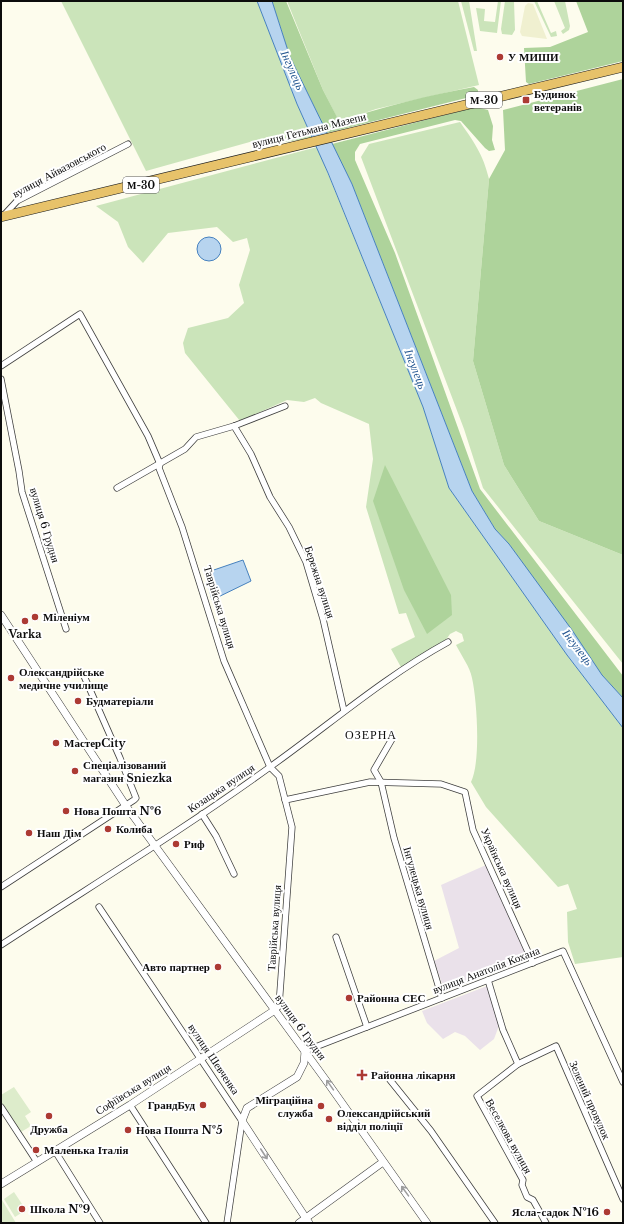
<svg xmlns="http://www.w3.org/2000/svg" width="624" height="1224" font-family="'Libre Baskerville',serif">
<rect width="100%" height="100%" fill="#fdfced"/>
<g fill="#eae1ea">
<polygon points="486,865 528,960 445,992 434,961 459,948 441,885"/>
<polygon points="487,986 500,1023 494,1039 480,1050 465,1036 455,1032 443,1039 427,1023 422,1011"/>
</g>
<polygon fill="#f0f0d0" points="528,3 533,4 547,39 522,36 520,32 525,6"/>
<g fill="#cbe4ba">
<polygon points="61,1 257,1 297,104 312,138 265,145 257,140 146,171"/>
<polygon points="287,1 458,1 479,85 376,109 339,122 323,90"/>
<polygon points="461,1 469,1 477,51 474,51"/>
<polygon points="498,1 501,1 497,33 480,31 476,8 485,9 484,21 495,22"/>
<polygon points="505,1 514,2 515,30 512,35 502,34 501,29"/>
<polygon points="534,1 537,1 551,33 556,31 557,36 551,37"/>
<polygon points="554,1 565,1 570,26 569,30 563,34 561,31 565,28"/>
<path d="M460,122C474,142 483,154 489,179L473,361L504,465L539,521L623,555V664L483,488L464,429L361,157L369,144Z"/>
<path d="M317,147L423,407L449,488L567,655L623,728V957L575,964L568,942L567,912L577,909L568,884L558,887L486,807L471,782C481,762 477,700 472,678C470,667 461,655 456,645L464,641L462,634L456,631L450,634L445,641L402,669L391,649L415,637L406,613L399,614L366,507L373,459L369,424L321,403L315,398L304,402L287,400L240,421L185,353L183,343L188,328L228,318L244,303L239,285L250,250L247,238L233,242L217,227L168,233L143,263L128,247L118,222L96,206Z"/>
</g>
<g fill="#aed39b">
<path d="M272,1H286L323,90L339,121C383,107 429,95 474,87L478,90V95L327,133L290,57Z"/>
<polygon points="576,1 623,1 623,61 529,84 526,82 524,48 550,47 588,32"/>
<polygon points="623,79 623,555 539,521 504,465 473,361 489,179 505,150 503,110"/>
<polygon points="476,107 488,110 493,126 492,140 495,150 489,151 485,148 461,121 455,120 360,144 355,152 355,160 395,253 480,489 623,676 623,698 602,675 509,544 495,529 472,491 352,184 332,144"/>
<polygon points="385,465 451,595 452,615 427,634 404,590 373,501"/>
</g>
<g fill="#ddeccb">
<polygon points="14,1087 31,1112 25,1116 31,1126 21,1132 1,1102 1,1095"/>
<polygon points="14,1192 26,1210 15,1217 4,1199"/>
<polygon points="2,1200 16,1223 1,1223"/>
</g>
<g fill="#b7d4ef" stroke="#4681be">
<polygon points="257,1 272,1 290,57 352,184 472,491 495,529 509,544 572,630 602,675 623,698 623,728 567,655 449,488 423,407 328,173 297,104"/>
<circle cx="209" cy="249" r="12"/>
<polygon points="243,560 251,581 212,600 205,573"/>
</g>
<g fill="none" stroke-linecap="round" stroke-linejoin="round">
<defs>
<g id="minor">
<polyline points="4,215 17,201 128,144"/>
<polyline points="1,366 80,314 148,436 160,464 159,468 182,527 224,661 270,767 279,776 292,827 279,1006 275,1010"/>
<polyline points="1,379 19,471 22,492 66,629"/>
<polyline points="234,426 251,454 270,497 289,527 306,562 323,619 344,711"/>
<polyline points="117,488 185,449 196,437 234,426 285,406"/>
<polyline points="392,739 374,770 381,782 394,838 442,998"/>
<polyline points="285,800 370,782 441,784 465,792 473,830 533,963"/>
<polyline points="202,814 216,836 234,874"/>
<polyline points="1,887 134,800 136,798 120,758 84,676"/>
<polyline points="99,907 242,1121 227,1223"/>
<polyline points="336,937 367,1027"/>
<path d="M1,945C91,886 183,830 270,767C329,725 384,677 448,642"/>
<polyline points="488,980 503,1030 518,1064 477,1096 523,1180 522,1185 527,1197 533,1200 546,1223"/>
<polyline points="305,1051 563,951 623,1082"/>
<polyline points="518,1064 556,1046 623,1199"/>
<polyline points="390,1080 431,1131 495,1223"/>
<polyline points="130,1105 206,1223"/>
<polyline points="1,1107 37,1162"/>
<polyline points="55,1151 100,1223"/>
</g>
<g id="tertiary">
<polyline points="1,615 126,806 325,1079 427,1223"/>
<polyline points="305,1051 304,1063 297,1077 247,1108 242,1121 309,1223"/>
<polyline points="1,1184 130,1105 275,1010"/>
<polyline points="299,1223 383,1162"/>
</g>
<polyline id="trunk" points="1,217 623,67"/>
</defs>
<use href="#minor" stroke="#3f3f3f" stroke-width="7"/>
<use href="#tertiary" stroke="#3f3f3f" stroke-width="8"/>
<use href="#trunk" stroke="#1d1d1d" stroke-width="10"/>
<use href="#minor" stroke="#fff" stroke-width="5.5"/>
<use href="#tertiary" stroke="#fff" stroke-width="7"/>
<use href="#trunk" stroke="#e7c26a" stroke-width="9"/>
</g>
<defs><path id="oneway-shaft" d="M-6 0H5M1.5-3L5.5 0L1.5 3" fill="none" stroke-width="1.6" stroke-linecap="round" stroke-linejoin="round"/></defs>
<g stroke="#9e9e9e">
<use href="#oneway-shaft" transform="translate(330 1085) rotate(-125)"/>
<use href="#oneway-shaft" transform="translate(264 1154) rotate(57)"/>
<use href="#oneway-shaft" transform="translate(405 1191) rotate(-126)"/>
</g>
<g fill="#ac3a33" stroke="#fff" stroke-width="1.5">
<circle cx="500" cy="57" r="4"/>
<rect x="522" y="96" width="8" height="8" rx="2"/>
<circle cx="35" cy="617" r="4"/>
<circle cx="25" cy="621" r="4"/>
<circle cx="11" cy="678" r="4"/>
<circle cx="78" cy="701" r="4"/>
<circle cx="56" cy="743" r="4"/>
<circle cx="75" cy="771" r="4"/>
<circle cx="66" cy="811" r="4"/>
<circle cx="108" cy="829" r="4"/>
<circle cx="29" cy="833" r="4"/>
<circle cx="176" cy="844" r="4"/>
<circle cx="218" cy="967" r="4"/>
<circle cx="349" cy="998" r="4"/>
<path d="M360 1069h4v4h4v4h-4v4h-4v-4h-4v-4h4z"/>
<circle cx="203" cy="1105" r="4"/>
<circle cx="321" cy="1106" r="4"/>
<circle cx="49" cy="1116" r="4"/>
<circle cx="329" cy="1119" r="4"/>
<circle cx="128" cy="1130" r="4"/>
<circle cx="36" cy="1150" r="4"/>
<circle cx="22" cy="1209" r="4"/>
<circle cx="607" cy="1212" r="4"/>
</g>
<g text-anchor="middle" dominant-baseline="central" stroke-width="4" stroke-linejoin="round" paint-order="stroke">
<g fill="#fff" stroke="#555" stroke-width="1">
<rect x="466" y="92" width="36" height="16" rx="3"/>
<rect x="123" y="177" width="36" height="16" rx="3"/>
</g>
<g font-size="10" font-weight="bold" fill="#0c0c0c">
<text x="484" y="100">М-30</text>
<text x="141" y="185">М-30</text>
</g>
<g font-size="11" font-weight="bold" fill="#0c0c0c" stroke="#fff" text-anchor="start">
<text x="508" y="57">У МИШИ</text>
<text x="534" y="94">Будинок<tspan x="534" dy="13">ветеранів</tspan></text>
<text x="43" y="617">Міленіум</text>
<text x="25" y="634" text-anchor="middle">Varka</text>
<text x="19" y="672">Олександрійське<tspan x="19" dy="13">медичне училище</tspan></text>
<text x="86" y="701">Будматеріали</text>
<text x="64" y="743">МастерCity</text>
<text x="83" y="765">Спеціалізований<tspan x="83" dy="13">магазин Sniezka</tspan></text>
<text x="74" y="811">Нова Пошта №6</text>
<text x="116" y="829">Колиба</text>
<text x="37" y="833">Наш Дім</text>
<text x="184" y="844">Риф</text>
<text x="210" y="967" text-anchor="end">Авто партнер</text>
<text x="357" y="998">Районна СЕС</text>
<text x="371" y="1075">Районна лікарня</text>
<text x="313" y="1100" text-anchor="end">Міграційна<tspan x="313" dy="13">служба</tspan></text>
<text x="195" y="1105" text-anchor="end">ГрандБуд</text>
<text x="337" y="1113">Олександрійський<tspan x="337" dy="13">відділ поліції</tspan></text>
<text x="49" y="1129" text-anchor="middle">Дружба</text>
<text x="136" y="1130">Нова Пошта №5</text>
<text x="44" y="1150">Маленька Італія</text>
<text x="30" y="1209">Школа №9</text>
<text x="599" y="1212" text-anchor="end">Ясла-садок №16</text>
</g>
<g font-size="11" fill="#0c0c0c" stroke="#fff">
<text transform="translate(309 130) rotate(-14)">вулиця Гетьмана Мазепи</text>
<text transform="translate(59 170) rotate(-28)">вулиця Айвазовського</text>
<text transform="translate(45 525) rotate(73)">вулиця 6 Грудня</text>
<text transform="translate(320 582) rotate(72)">Бережна вулиця</text>
<text transform="translate(220 607) rotate(73)">Таврійська вулиця</text>
<text transform="translate(221 788) rotate(-34)">Козацька вулиця</text>
<text transform="translate(502 868) rotate(66)">Українська вулиця</text>
<text transform="translate(419 888) rotate(74)">Інгулецька вулиця</text>
<text transform="translate(274 928) rotate(-86)">Таврійська вулиця</text>
<text transform="translate(486 970) rotate(-21)">вулиця Анатолія Кохана</text>
<text transform="translate(301 1027) rotate(54)">вулиця 6 Грудня</text>
<text transform="translate(214 1059) rotate(56)">вулиця Шевченка</text>
<text transform="translate(133 1089) rotate(-32)">Софіївська вулиця</text>
<text transform="translate(590 1100) rotate(66)">Зелений провулок</text>
<text transform="translate(509 1136) rotate(61)">Веселкова вулиця</text>
</g>
<g font-size="12" font-style="italic" fill="#235590" stroke="#fff">
<text transform="translate(293 70) rotate(66)">Інгулець</text>
<text transform="translate(416 369) rotate(69)">Інгулець</text>
<text transform="translate(578 647) rotate(53)">Інгулець</text>
</g>
<g font-size="12" letter-spacing="1" fill="#0c0c0c" stroke="#fff">
<text x="371" y="734">ОЗЕРНА</text>
</g>
</g>
<rect width="624" height="1224" fill="none" stroke="#0c0c0c" stroke-width="4"/>
</svg>
